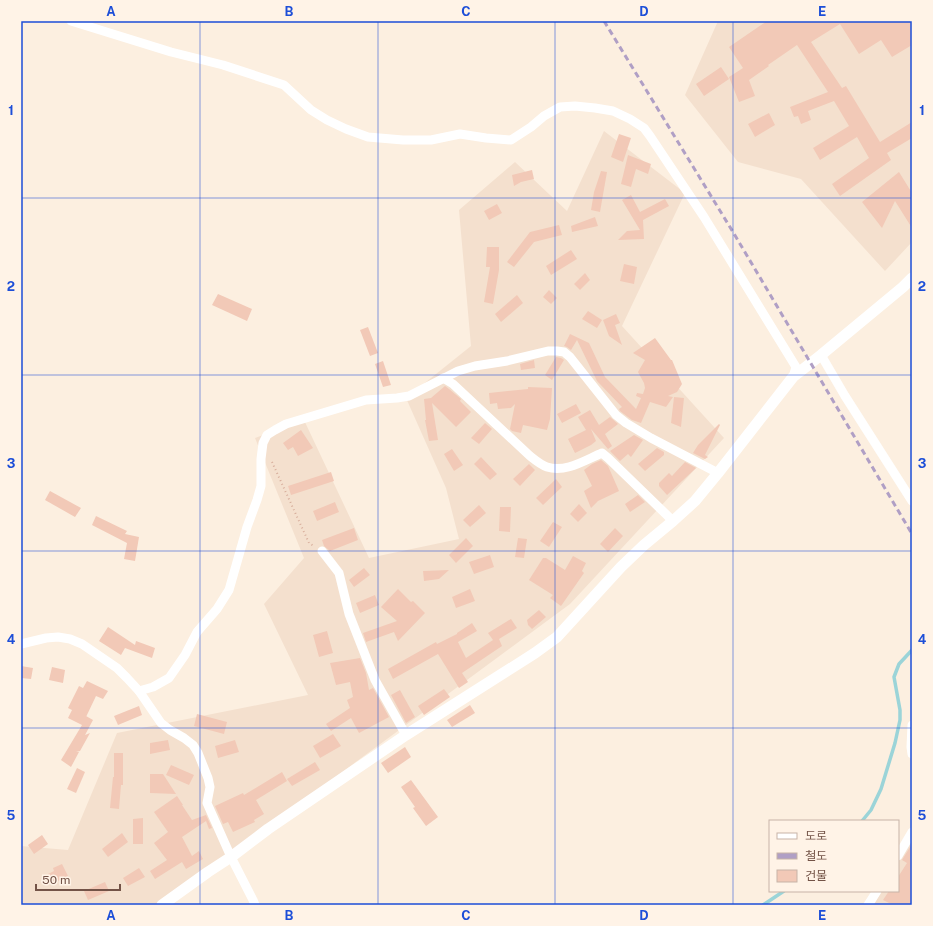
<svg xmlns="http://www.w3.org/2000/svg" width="933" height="926" font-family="'Public Sans','Noto Sans KR',sans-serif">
<rect width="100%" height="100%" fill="#fcefe0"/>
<g fill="#f4e0ce">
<polygon points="718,21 912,21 912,242 885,271 801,179 738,162 685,95"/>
<polygon points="604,131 685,193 622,326 724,438 570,604 162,905 21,905 21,846 68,850 117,733 308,695 264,604 304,558 255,438 304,420 369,558 459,539 446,488 406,398 471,346 459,210 515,162 567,211"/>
<polygon points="912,829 912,905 874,905 881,891 898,891 898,857"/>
</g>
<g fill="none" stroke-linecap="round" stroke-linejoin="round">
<g stroke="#9bd4d8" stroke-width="3.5">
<polyline points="862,821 871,810 881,789 895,743 900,720 900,710 894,677 899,664 912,650"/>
<polyline points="763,905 784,891"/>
</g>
</g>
<g fill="#f2c9b7">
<polygon points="767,21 912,21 912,45 892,57 881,40 859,54 840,24 811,42 842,88 846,86 880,142 912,122 912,138 887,153 891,160 840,196 832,184 869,158 857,137 820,160 813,148 849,126 834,101 808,111 811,120 801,124 798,116 794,117 790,107 828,92 797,45 768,65 769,66 749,80 755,96 739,102 729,77 743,68 729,47"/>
<polygon points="721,67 729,79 704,96 696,84"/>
<polygon points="769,113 775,125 755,137 748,124"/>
<polygon points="619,134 631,138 623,162 611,157"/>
<polygon points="628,155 651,164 648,174 636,169 631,187 621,184"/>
<polygon points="532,170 534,179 521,182 514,186 512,175"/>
<polygon points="601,171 607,172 600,212 591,210 594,192"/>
<polygon points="899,172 912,193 912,228 895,201 882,228 862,202"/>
<polygon points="631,195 640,212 665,199 669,206 643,220 644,239 618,240 627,231 640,230 622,200"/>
<polygon points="497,204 502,213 489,220 484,211"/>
<polygon points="595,217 598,226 572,232 571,226"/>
<polygon points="559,225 562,235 534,242 514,267 507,262 530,232"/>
<polygon points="487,247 499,247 499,270 493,304 484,302 490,267 486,267"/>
<polygon points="571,250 577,259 551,275 546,266"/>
<polygon points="624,264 637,267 634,284 620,281"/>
<polygon points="585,273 590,280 580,290 574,284"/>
<polygon points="549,290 557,298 551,304 543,297"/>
<polygon points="218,294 252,309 247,321 212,305"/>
<polygon points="517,295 523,303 501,322 495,314"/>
<polygon points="588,311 602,320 597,328 582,319"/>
<polygon points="616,314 620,323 615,325 622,345 609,336 603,320"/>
<polygon points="368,327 378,353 370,356 360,330"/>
<polygon points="570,334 589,343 605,377 636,409 641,398 636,396 637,393 643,394 645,388 644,383 638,372 645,360 633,353 655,338 671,360 672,360 682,384 677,392 668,396 673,397 666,407 650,402 641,423 632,420 620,411 619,409 622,407 597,381 577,340 571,350 567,347 564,346"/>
<polygon points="556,357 561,358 564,360 552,380 545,375"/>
<polygon points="534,360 535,368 521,370 520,364"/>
<polygon points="383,361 391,385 383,387 375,364"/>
<polygon points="445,386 449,389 461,399 460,401 471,412 456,427 432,403 438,440 429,441 425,420 426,420 424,399 431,398"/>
<polygon points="528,387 552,388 550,419 547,430 523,425 521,433 512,431 510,429 515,404 511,408 498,409 497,403 490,404 489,393 528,389"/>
<polygon points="674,397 684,398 681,427 671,423"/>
<polygon points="576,404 581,413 562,423 557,414"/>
<polygon points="590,410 599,425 610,417 618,424 605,434 612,446 608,449 591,429 596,441 591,445 575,453 568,439 586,430 578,417"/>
<polygon points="485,423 492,429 479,444 471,438"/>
<polygon points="719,424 720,425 705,455 708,457 705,459 693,453 698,445"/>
<polygon points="301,430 313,448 298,456 293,447 288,450 283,443"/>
<polygon points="634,435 643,440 631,457 628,454 620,461 610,451"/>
<polygon points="657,448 664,452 664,455 645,471 638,464"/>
<polygon points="452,449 463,465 454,471 444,454"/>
<polygon points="481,457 497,474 490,480 474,464"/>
<polygon points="601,460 608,466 619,491 598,501 591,508 584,491 592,486 584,470 592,464"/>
<polygon points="685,462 696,468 667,495 659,486 659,483 669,473 672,476"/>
<polygon points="529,464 535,470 520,486 513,479"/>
<polygon points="331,472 334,481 291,495 288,486"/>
<polygon points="556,479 562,487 543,505 536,498"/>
<polygon points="50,491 81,508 75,517 45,500"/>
<polygon points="638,495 645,502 630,512 625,504"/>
<polygon points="335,502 339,512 317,521 313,511"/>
<polygon points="579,504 587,513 578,522 570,514"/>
<polygon points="479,505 486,513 470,527 463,520"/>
<polygon points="500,507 511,507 510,532 499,531"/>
<polygon points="96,516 127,531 125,534 139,537 135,561 124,559 127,543 92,525"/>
<polygon points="553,522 562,527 549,547 540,541"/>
<polygon points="354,528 358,540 330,551 324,546 322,540"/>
<polygon points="615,528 623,536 608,552 600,544"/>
<polygon points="466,538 473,546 456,563 449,555"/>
<polygon points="518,538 527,539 524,558 515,557"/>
<polygon points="490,555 494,567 474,574 469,562"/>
<polygon points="573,556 586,563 582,571 584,573 561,606 550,598 553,595 529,580 543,558 546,558 565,570"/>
<polygon points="364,568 370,575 354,587 349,580"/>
<polygon points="449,570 439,579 424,581 423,571"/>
<polygon points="398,589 411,602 413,601 425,613 398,641 394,632 366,642 363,633 397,621 381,607"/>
<polygon points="470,589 475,601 456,608 452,597"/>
<polygon points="375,595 379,605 360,613 356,603"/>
<polygon points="539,610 546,617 532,629 528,625 527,620"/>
<polygon points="511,619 517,628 499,639 502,646 462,673 468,682 459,688 438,654 393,679 388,669 436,642 437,644 457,634 457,633 472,623 477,631 458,642 466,658 493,640 488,633"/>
<polygon points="108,627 135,645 136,641 155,648 152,658 125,648 121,655 99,641"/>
<polygon points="327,631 333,653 319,657 313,635"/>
<polygon points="360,658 366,673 369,690 373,688 389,717 359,733 351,718 331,731 326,724 350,708 347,700 353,697 350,682 336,685 330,663"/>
<polygon points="21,666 33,668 31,679 21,678"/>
<polygon points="52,667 65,670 63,683 49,680"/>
<polygon points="87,681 108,691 103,699 96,696 86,717 86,716 93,720 85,735 90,733 80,751 76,752 79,752 71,767 61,760 82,725 68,718 72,710 68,708 79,686 83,688"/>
<polygon points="444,689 450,697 424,715 418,706"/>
<polygon points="400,690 415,717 406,723 391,695"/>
<polygon points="470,705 475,713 452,727 447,720"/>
<polygon points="139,706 142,715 118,725 114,716"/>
<polygon points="197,714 227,722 224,734 194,726"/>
<polygon points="333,734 341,746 320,758 313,746"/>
<polygon points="168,740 170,750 150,754 150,743"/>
<polygon points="235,740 239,752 218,758 215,746"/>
<polygon points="405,747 411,757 388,773 381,763"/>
<polygon points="114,753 123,753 123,785 121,785 119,809 110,808 113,777 114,777"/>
<polygon points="315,762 320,770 292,786 287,779"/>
<polygon points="171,765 194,775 189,785 166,775"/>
<polygon points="77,768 85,772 76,793 67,789"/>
<polygon points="282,772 287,781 256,800 264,814 254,820 255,822 233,832 228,822 223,824 215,806 243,793 244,795"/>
<polygon points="150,774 163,774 176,794 150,793"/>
<polygon points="411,780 438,817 426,826 413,808 415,807 401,787"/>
<polygon points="177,796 183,805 182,805 192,820 206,815 212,828 209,829 206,821 182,837 192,856 199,851 203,859 186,869 182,862 155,879 150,871 167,860 154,843 168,832 154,812"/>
<polygon points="143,818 143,844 133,844 133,819"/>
<polygon points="122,833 128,842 108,857 102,849"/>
<polygon points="42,835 48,844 34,854 28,845"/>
<polygon points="912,844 912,905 893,905 883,900 889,891 898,891 898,877 907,863 902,860"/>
<polygon points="62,864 68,876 54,883 48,874 54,871 53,868"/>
<polygon points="139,868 145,877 128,886 123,878"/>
<polygon points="105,882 109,891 88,900 84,891"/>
</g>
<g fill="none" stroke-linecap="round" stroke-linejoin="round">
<polyline stroke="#d7ad9b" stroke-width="2" stroke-dasharray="1 3" stroke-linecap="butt" points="272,462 309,543 314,546"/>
<g stroke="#fff" stroke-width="9">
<polyline points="71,21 171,52 223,65 284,85 311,110 327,120 346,129 368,137 403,140 431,140 460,134 486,138 511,140 531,127 544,116 560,107 575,106 595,108 613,111 630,119 644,128 650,136 704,217 796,367 793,377"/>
<polyline points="821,355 845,396 912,501"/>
<path d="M443,378L453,384L530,456C535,460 541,465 547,467C566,473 585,460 602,453L608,458L673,521"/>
<polyline points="322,551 339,573 349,614 375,680 406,735"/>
<polyline points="21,644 46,638 58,637 70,639 82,644 117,668 127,678 139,691 161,723 170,730 184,738 193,745 198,753 208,778 210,787 207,803 231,857 253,900 255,905"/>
<polyline points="139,691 153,687 169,678 185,655 197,632 217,609 229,590 247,527 257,500 261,486 261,459 263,443 267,435 275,430 286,424 366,400 397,398 409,396 458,371 475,366 507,361 548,351 557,351 564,352 570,357 616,415 626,423 651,438 718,473"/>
<polyline points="912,725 911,747 912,754"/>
<polyline points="898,856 912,832"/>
<polyline points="868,905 877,891"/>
</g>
<polyline stroke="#fff" stroke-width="11" points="162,905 208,872 231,857 268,829 406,735 535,653 557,637 621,567 644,545 673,521 695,501 718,473 793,377 821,355 903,287 912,278"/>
<polyline stroke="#b09fc5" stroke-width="3" stroke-dasharray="6 4" stroke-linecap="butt" points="604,21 733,232 912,534"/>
</g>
<path fill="none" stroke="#1d4ed8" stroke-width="1" stroke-opacity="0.55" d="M200,21V905M378,21V905M555,21V905M733,21V905M21,198H912M21,375H912M21,551H912M21,728H912"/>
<rect width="933" height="926" fill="none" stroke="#fff3e7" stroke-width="44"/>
<rect x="769" y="820" width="130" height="72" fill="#fff3e7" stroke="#c7b3a7"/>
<rect x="777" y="833" width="20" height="6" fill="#ffffff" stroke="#c7b3a7"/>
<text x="805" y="840" font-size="12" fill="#735347">도로</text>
<rect x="777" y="853" width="20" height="6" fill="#b09fc5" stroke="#c7b3a7"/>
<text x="805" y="860" font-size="12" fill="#735347">철도</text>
<rect x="777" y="870" width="20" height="12" fill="#f2c9b7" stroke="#c7b3a7"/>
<text x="805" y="880" font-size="12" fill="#735347">건물</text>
<path d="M36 884v6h84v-6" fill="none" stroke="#735347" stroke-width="2"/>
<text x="42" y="884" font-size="12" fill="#735347" stroke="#fff3e7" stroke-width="3" paint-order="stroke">50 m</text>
<rect x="22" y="22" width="889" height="882" fill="none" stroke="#1d4ed8" stroke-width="1.5"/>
<g font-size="13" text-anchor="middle" font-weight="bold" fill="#1d4ed8">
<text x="111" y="16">A</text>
<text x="289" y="16">B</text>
<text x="466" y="16">C</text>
<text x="644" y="16">D</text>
<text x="822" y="16">E</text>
<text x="11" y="115">1</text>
<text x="922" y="115">1</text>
<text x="11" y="291">2</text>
<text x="922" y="291">2</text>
<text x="11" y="468">3</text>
<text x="922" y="468">3</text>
<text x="11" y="644">4</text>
<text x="922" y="644">4</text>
<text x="11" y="820">5</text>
<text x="922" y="820">5</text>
<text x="111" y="920">A</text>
<text x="289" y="920">B</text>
<text x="466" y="920">C</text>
<text x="644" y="920">D</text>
<text x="822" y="920">E</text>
</g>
</svg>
